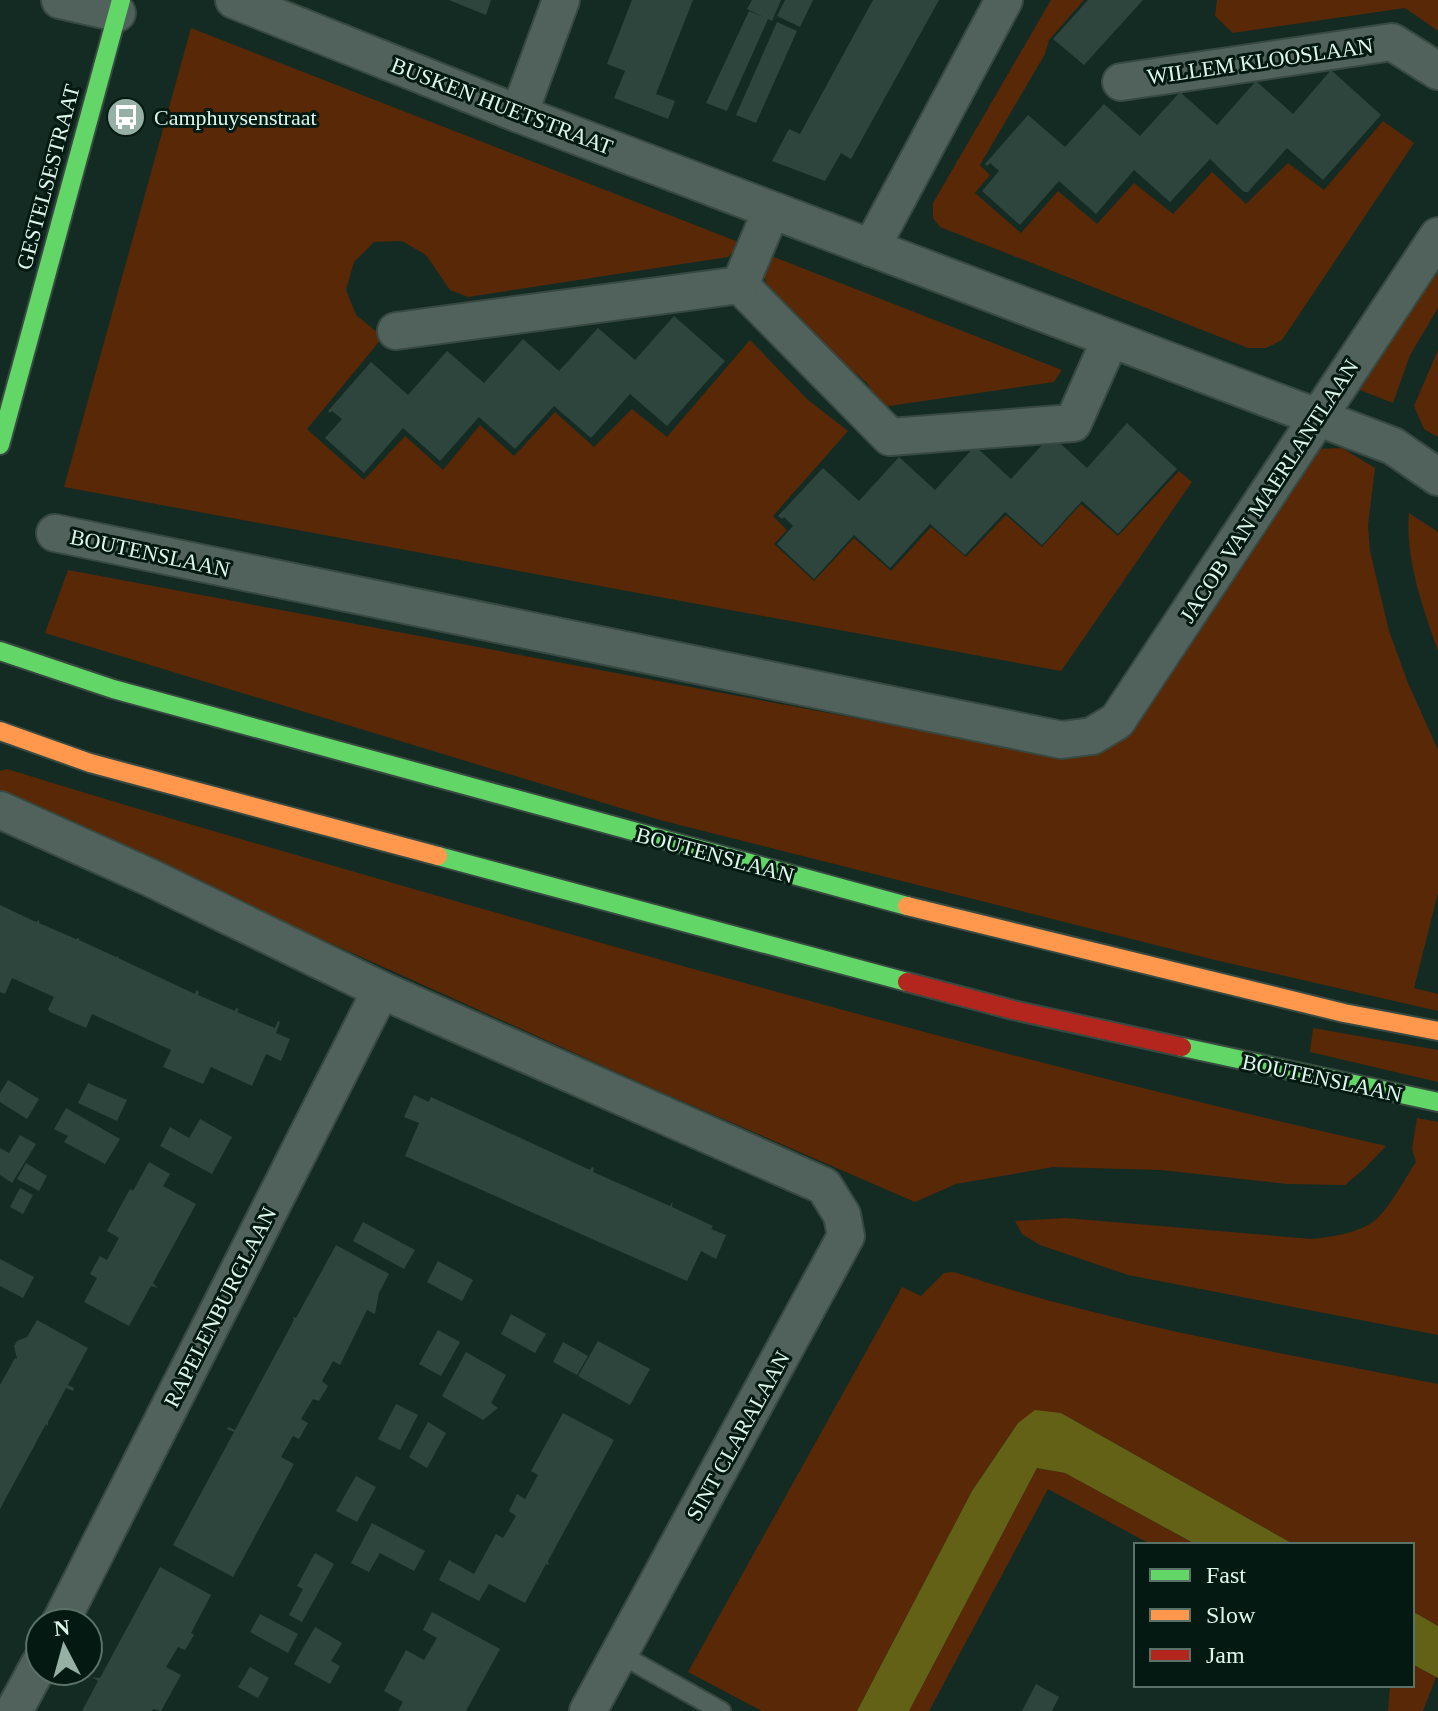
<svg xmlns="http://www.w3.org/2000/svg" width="1438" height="1711" font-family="Georgia,serif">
<rect width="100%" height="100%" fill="#142b23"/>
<g fill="#592806">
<polygon points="1051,0 1084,0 1049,40 1045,54 980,165 990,175 975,193 1021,233 1058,191 1097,224 1134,183 1173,214 1212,172 1246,204 1288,163 1324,190 1383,121 1414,143 1282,340 1266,348 1248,348 940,227 933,218 933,203"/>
<polygon points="1217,0 1438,0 1438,31 1405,8 1233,33 1215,16"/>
<polygon points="191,28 741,243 728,257 468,297 450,290 426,255 402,241 374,242 354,262 346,290 356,315 383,337 307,429 364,480 405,436 443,470 480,425 514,456 555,412 594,447 632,409 667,437 750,340 808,400 848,431 773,516 787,530 774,544 814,581 854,538 891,571 931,527 966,557 1006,515 1042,547 1081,504 1118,536 1179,471 1192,482 1061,671 64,487"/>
<polygon points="769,255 1062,370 1054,382 882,407 867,383 813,337 767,287 763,270"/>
<polygon points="1438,269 1438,308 1410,355 1393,403 1360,390"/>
<polygon points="1438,350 1438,437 1424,429 1414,406"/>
<polygon points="1342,448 1375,468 1368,525 1370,551 1389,631 1408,683 1438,750 1438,893 1414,988 1438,994 1438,1011 1215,960 660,820 45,633 68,570 1063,757 1097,751 1318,449"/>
<path d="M1409,513L1438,532V651C1423,608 1405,559 1409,513Z"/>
<path d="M7,769C172,820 338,867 504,915C796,999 1090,1079 1386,1146L1365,1168L1345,1185L1287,1184L1161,1170L1053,1167L956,1184L915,1202L652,1088L86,833L0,792V771Z"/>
<polygon points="1313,1028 1438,1050 1438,1082 1310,1052"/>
<path d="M1417,1118L1438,1122V1335L1128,1275L1040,1245L1022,1234L1015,1221L1066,1218L1312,1239C1332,1237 1358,1233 1374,1221C1387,1212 1406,1177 1416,1162L1412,1149Z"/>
<path d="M954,1272C1111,1324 1276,1352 1438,1384V1626L1412,1611V1545H1295L1061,1413L1018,1423L972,1491L857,1711H762L688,1672L902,1287L921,1296L944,1273Z"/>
<polygon points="1037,1468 1065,1473 1197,1545 1152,1545 1048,1489 929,1711 909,1711"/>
<polygon points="1412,1664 1436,1677 1423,1711 1388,1711 1390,1685 1412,1685"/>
</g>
<g fill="#626116">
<polygon points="1035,1410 1061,1413 1295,1545 1197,1545 1065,1473 1037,1468 909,1711 857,1711 972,1491 1018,1423"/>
<polygon points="1412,1611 1438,1626 1438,1678 1412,1664"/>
</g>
<g fill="#2e453d">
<polygon points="449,0 491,0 486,15"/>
<polygon points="632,0 693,0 656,94 675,101 668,119 614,98 625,71 607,64"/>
<polygon points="752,0 781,0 772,21 768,19 727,111 706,103 749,11 764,17 747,9"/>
<polygon points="785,0 813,0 800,27 777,16"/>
<polygon points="873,0 939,0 851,159 841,153 825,181 772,161 789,129 800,134"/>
<polygon points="1088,0 1143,0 1084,65 1053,39"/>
<polygon points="777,22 797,31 756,123 736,115"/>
<polygon points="1331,70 1381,115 1323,180 1287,148 1248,192 1244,192 1210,159 1170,202 1134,170 1096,214 1059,181 1020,225 982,191 999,171 990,163 987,166 985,164 1028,115 1065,147 1104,104 1140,136 1180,92 1217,125 1256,81 1293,114"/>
<polygon points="674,316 725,361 667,426 630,394 591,438 554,406 515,449 479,417 440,461 403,428 364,473 325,438 342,419 332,411 330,413 328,411 371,362 408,395 447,351 484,383 523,339 559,371 598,328 635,360"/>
<polygon points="1127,423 1177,469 1118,534 1082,501 1042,545 1005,512 965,555 930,524 890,568 854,535 814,579 777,544 793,526 784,517 782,519 778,516 823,468 859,501 899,457 935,490 975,446 1011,479 1051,435 1087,468"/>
<polygon points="0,905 36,922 39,920 39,923 76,939 79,938 79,940 116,957 119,956 118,958 195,994 196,990 199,992 198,995 235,1011 236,1008 239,1009 237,1012 275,1028 278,1021 280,1022 276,1033 290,1039 281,1061 266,1054 252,1086 211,1067 203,1084 163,1067 171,1050 92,1014 86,1028 50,1012 48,1009 54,997 12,978 5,994 0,992"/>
<polygon points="8,1080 39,1099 27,1119 0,1102 0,1093"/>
<polygon points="88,1083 127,1100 117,1121 78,1103"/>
<polygon points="414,1095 429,1102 431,1097 590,1170 592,1167 594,1168 593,1172 670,1206 673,1201 672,1207 713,1226 711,1229 726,1235 716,1259 701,1251 687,1281 405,1156 419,1123 404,1117"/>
<polygon points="66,1108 120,1139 105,1164 64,1142 68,1136 54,1129"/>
<polygon points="200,1119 232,1137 212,1174 160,1146 170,1127 189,1138"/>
<polygon points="20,1135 36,1144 12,1183 0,1175 0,1148 9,1153"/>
<polygon points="149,1162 170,1174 163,1186 196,1204 153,1283 158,1288 151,1286 129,1326 84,1302 97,1278 90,1274 100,1256 107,1260 119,1238 107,1231 130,1189 133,1191"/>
<polygon points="26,1163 47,1176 39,1191 17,1179"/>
<polygon points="20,1188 33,1195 23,1214 10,1207"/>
<polygon points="363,1222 415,1250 404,1269 353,1241"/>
<polygon points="336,1245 389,1274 379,1293 375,1314 367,1310 340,1365 333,1361 322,1381 328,1386 319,1401 313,1399 301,1419 308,1423 299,1439 293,1436 281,1457 294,1464 233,1577 173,1545 234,1432 227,1429 228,1427 235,1430 294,1320 293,1317 296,1318"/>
<polygon points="0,1259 34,1277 23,1298 0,1286"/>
<polygon points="438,1261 473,1280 462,1301 427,1282"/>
<polygon points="511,1314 546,1334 535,1353 501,1334"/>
<polygon points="37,1320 88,1348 68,1385 74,1388 73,1391 66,1388 48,1422 48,1426 46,1424 0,1509 0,1385 15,1358 17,1359 14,1346 17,1341 27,1337"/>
<polygon points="438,1330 460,1342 441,1376 419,1364"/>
<polygon points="598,1341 650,1369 630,1405 578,1376"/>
<polygon points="563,1342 588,1356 577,1375 553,1362"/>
<polygon points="466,1352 506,1375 491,1403 498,1408 483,1420 442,1396"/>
<polygon points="396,1404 418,1415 400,1450 378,1439"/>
<polygon points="563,1413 614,1440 548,1561 549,1565 546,1564 525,1603 489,1584 479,1601 439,1580 449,1560 474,1574 496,1534 503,1538 516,1516 509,1511 517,1494 525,1499 538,1475 531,1471"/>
<polygon points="428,1422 446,1433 427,1468 409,1457"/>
<polygon points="356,1476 376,1487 357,1522 336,1511"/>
<polygon points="372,1523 425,1551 414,1571 380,1553 369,1572 351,1563"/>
<polygon points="315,1553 334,1564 302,1622 289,1615 303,1589 297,1586"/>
<polygon points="160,1567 211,1595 191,1633 194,1635 185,1650 178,1647 166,1667 181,1675 161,1711 153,1709 152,1711 82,1711 98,1681 92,1677 100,1678"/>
<polygon points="432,1612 500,1649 466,1711 398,1711 403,1702 384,1691 406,1650 424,1660 437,1638 423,1630"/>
<polygon points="260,1614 298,1634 288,1653 250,1632"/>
<polygon points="315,1627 342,1643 331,1661 340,1666 330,1684 294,1664"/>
<polygon points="250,1667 269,1678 258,1698 238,1687"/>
<polygon points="1036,1684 1059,1697 1052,1711 1022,1711"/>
</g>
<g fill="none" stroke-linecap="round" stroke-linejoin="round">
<defs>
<polyline id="lane" points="620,1654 721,1711"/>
<g id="street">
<polyline points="60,0 117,13"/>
<polyline points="234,0 519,114 1393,446 1438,477"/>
<polyline points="1121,82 1392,42 1438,71"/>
<polyline points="519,114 561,0"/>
<polyline points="871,248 1004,0"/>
<polyline points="740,285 890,437 1073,423 1110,340"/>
<polyline points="740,285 771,211"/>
<polyline points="396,331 740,285"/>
<polyline points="55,533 1062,740 1092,736 1117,721 1438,236"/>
<polyline points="0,810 151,878 381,990 824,1186 842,1215 846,1236 588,1711"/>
<polyline points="60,1623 381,990"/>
<polyline points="14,1711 40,1663"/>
</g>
<g id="fast">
<polyline points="0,445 121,0"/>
<polyline points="0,651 113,689 907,906"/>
<polyline points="438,856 907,982"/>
<polyline points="1182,1047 1438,1102"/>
</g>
<g id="slow">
<polyline points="0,731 90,763 438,856"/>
<polyline points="907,906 1344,1013 1438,1031"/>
</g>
<polyline id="jam" points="907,982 1013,1010 1182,1047"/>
</defs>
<use href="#lane" stroke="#374941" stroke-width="22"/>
<use href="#street" stroke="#374941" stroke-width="40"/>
<use href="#fast" stroke="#374941" stroke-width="22"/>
<use href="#slow" stroke="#374941" stroke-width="22"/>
<use href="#jam" stroke="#374941" stroke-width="22"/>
<use href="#lane" stroke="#50625b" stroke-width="18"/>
<use href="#street" stroke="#50625b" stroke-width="36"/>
<use href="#fast" stroke="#63d668" stroke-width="18"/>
<use href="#slow" stroke="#ff974d" stroke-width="18"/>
<use href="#jam" stroke="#b3261e" stroke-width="18"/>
</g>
<defs>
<symbol id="bus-disc" viewBox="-11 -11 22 22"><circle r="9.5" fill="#97b0a5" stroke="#041911"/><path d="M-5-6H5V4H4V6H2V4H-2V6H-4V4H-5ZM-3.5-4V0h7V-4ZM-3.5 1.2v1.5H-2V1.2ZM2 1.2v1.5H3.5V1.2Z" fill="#fff"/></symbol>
</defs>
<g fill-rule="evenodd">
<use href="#bus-disc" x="104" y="95" width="44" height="44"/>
</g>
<g text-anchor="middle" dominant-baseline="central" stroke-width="6" stroke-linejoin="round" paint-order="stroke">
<g font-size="22" fill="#ddf7eb" stroke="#041911">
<text transform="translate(1260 61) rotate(-8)">WILLEM KLOOSLAAN</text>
<text transform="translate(502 106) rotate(21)">BUSKEN HUETSTRAAT</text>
<text transform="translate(48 177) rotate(-75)">GESTELSESTRAAT</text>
<text transform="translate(1269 491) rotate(-57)">JACOB VAN MAERLANTLAAN</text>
<text transform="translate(150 553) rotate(12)">BOUTENSLAAN</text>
<text transform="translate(715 855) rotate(15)">BOUTENSLAAN</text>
<text transform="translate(1322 1078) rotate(12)">BOUTENSLAAN</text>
<text transform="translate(220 1307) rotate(-63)">RAPELENBURGLAAN</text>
<text transform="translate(738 1436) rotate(-61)">SINT CLARALAAN</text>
</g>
<g font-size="22" fill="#ddf7eb" stroke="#041911" text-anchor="start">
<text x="154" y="117">Camphuysenstraat</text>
</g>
</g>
<rect x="1134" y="1543" width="280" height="144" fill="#041911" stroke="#5b7268" stroke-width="2"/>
<rect x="1150" y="1569" width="40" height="12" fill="#63d668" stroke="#5b7268" stroke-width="2"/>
<text x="1206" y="1583" font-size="24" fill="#ddf7eb">Fast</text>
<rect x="1150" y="1609" width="40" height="12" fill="#ff974d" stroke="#5b7268" stroke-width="2"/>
<text x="1206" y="1623" font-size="24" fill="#ddf7eb">Slow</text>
<rect x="1150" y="1649" width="40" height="12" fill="#b3261e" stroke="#5b7268" stroke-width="2"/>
<text x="1206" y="1663" font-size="24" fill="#ddf7eb">Jam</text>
<g transform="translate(64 1647) rotate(354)"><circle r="38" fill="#041911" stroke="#5b7268" stroke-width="2"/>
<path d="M0-6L14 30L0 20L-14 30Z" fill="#97b0a5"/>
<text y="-12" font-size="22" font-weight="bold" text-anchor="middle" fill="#ddf7eb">N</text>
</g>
</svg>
